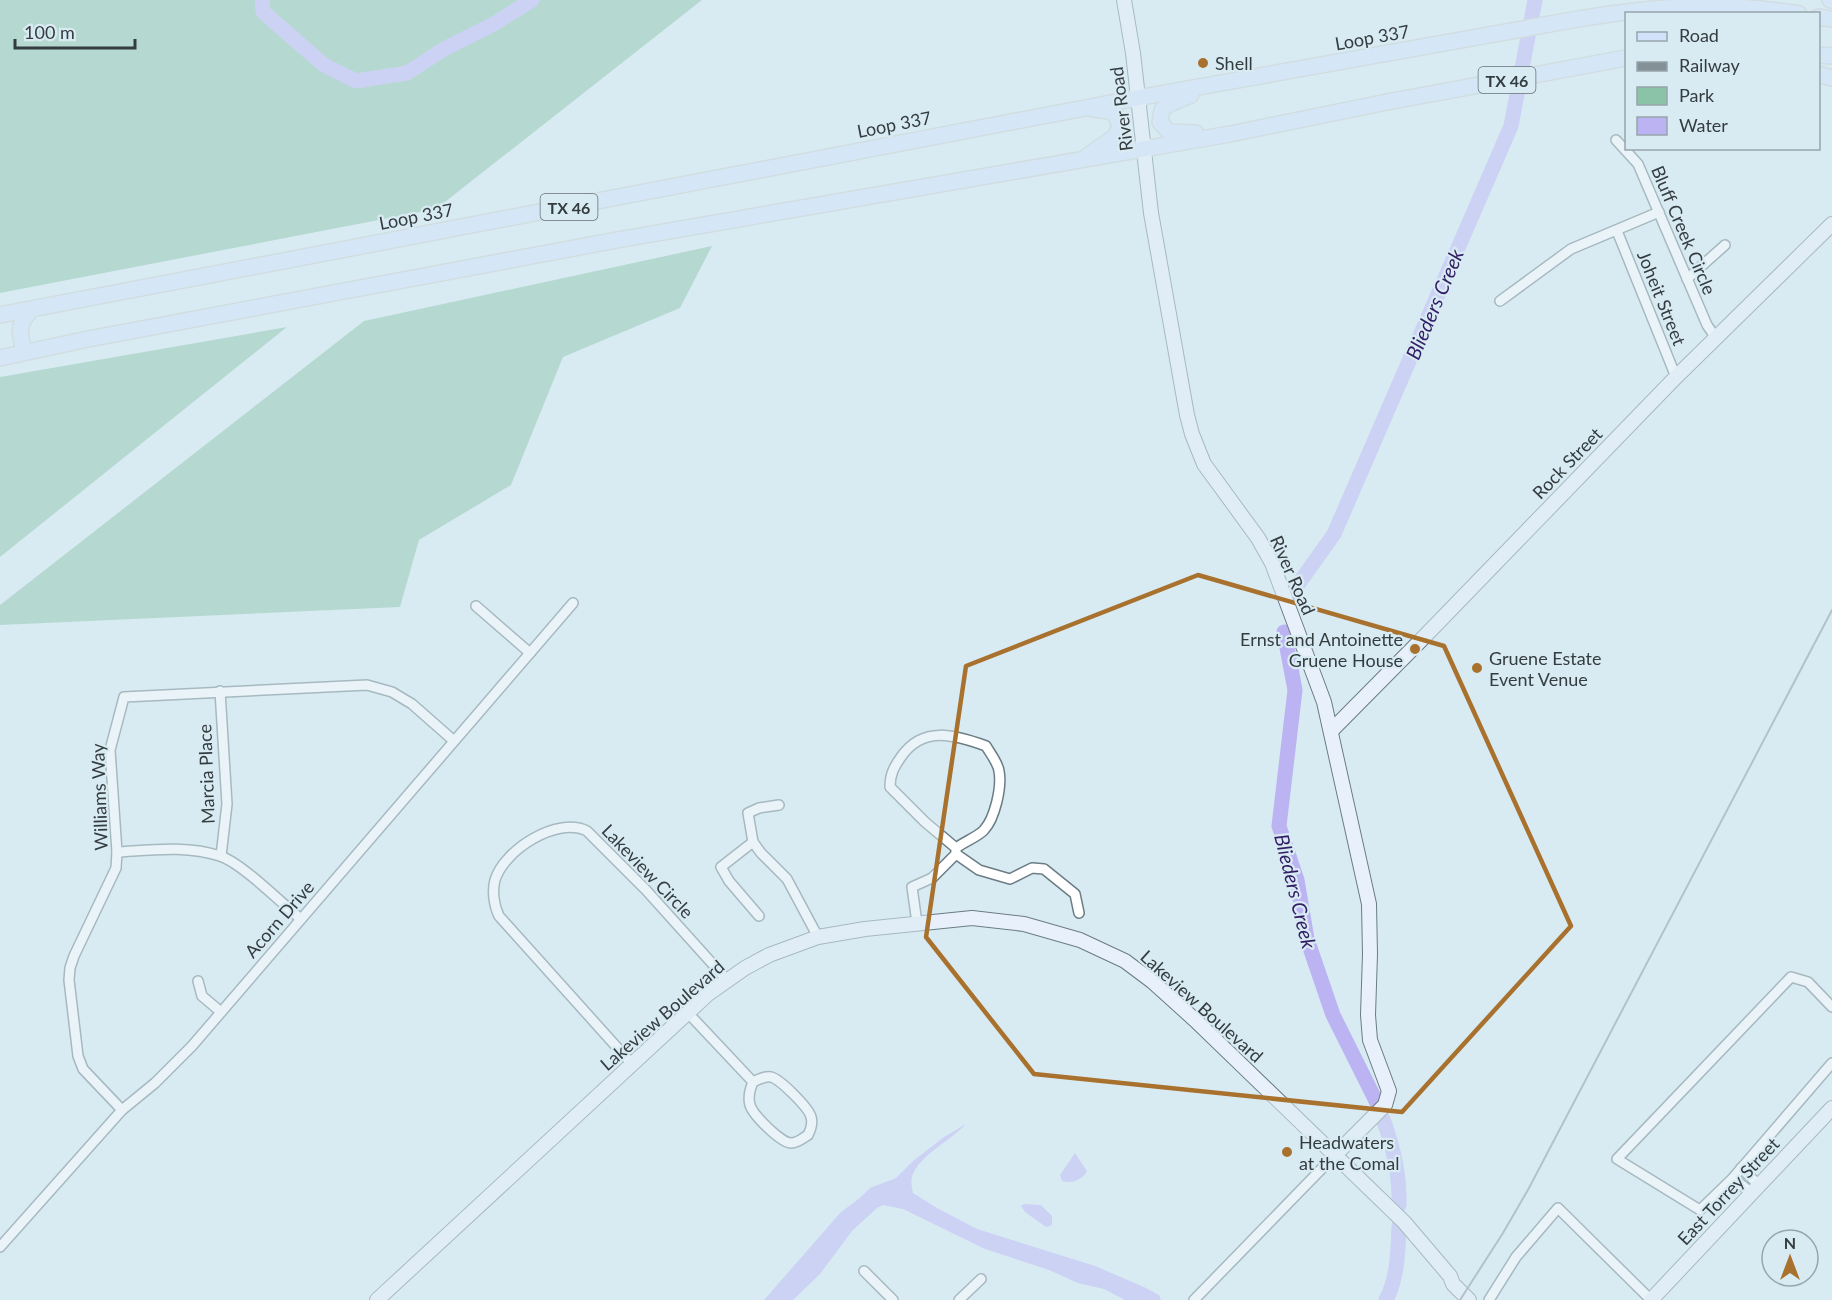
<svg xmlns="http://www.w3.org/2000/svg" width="1832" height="1300" font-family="Lato,sans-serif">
<rect width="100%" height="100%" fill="#d8ebf3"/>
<g fill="#8bc3a8">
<polygon points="0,0 702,0 436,209 0,293"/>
<polygon points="712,246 680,308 563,357 511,485 419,540 400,607 0,625 0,605 364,321"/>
<polygon points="287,327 0,557 0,377"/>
</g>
<g fill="#bcb3f3">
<path d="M966,1124C951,1140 922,1154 913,1174C910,1180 912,1187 913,1193L937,1208L977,1229L1095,1266L1144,1287L1159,1295L1161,1300H1125L1104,1289L1078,1283L1049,1270L985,1249L903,1209L883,1205L877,1208L852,1231L820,1274L793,1300H764L840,1213L861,1197L870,1188L896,1178L913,1161L944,1137Z"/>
<path d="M1075,1153L1087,1171C1082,1180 1072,1184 1062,1181L1060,1175Z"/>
<polygon points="1024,1204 1041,1205 1052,1216 1052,1225 1046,1227 1025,1212 1021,1206"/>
</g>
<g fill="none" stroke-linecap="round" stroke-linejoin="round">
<g stroke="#bcb3f3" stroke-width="15">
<polyline points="262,0 263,12 324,65 356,81 407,73 444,49 492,25 532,0"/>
<polyline points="1292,593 1334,534 1511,126 1535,0"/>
<polyline points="1284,632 1295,690 1279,826 1297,880 1307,939 1333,1015 1377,1103"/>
<path d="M1383,1119C1393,1146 1400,1175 1399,1205"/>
<path d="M1386,1300C1398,1277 1398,1251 1399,1226"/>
</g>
<defs>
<g id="street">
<polyline points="1616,140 1638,164 1707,325 1716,338"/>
<polyline points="1617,231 1676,377"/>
<polyline points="1687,279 1725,245"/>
<polyline points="1500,301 1571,249 1659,212"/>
<polyline points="476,606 530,653"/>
<polyline points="220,691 227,804 221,856"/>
<polyline points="779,805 759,808 748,813 753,842 761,853 787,879 818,937"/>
<polyline points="753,842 721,867 729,881 759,916"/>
<path d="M117,852C151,850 187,845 220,856C242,863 281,903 301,919"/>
<polyline points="956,854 979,870 1010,879 1032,868 1044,869 1075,894 1079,913"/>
<path d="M917,923L912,887L932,878L956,854V848L925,822L890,787C890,774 894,767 901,757C923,725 955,735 986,746C990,753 998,763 999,771C1002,787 995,818 984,830C979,836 964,842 956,848"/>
<polyline points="198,981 202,996 221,1012"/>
<polyline points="1832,1007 1808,982 1791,977 1617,1159 1700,1210 1733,1178 1832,1063"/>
<path d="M688,1013L753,1082C750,1089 748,1098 750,1105C753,1115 781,1143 791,1143C798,1143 803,1138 808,1135C811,1129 813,1123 811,1117C809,1108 780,1079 771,1077C765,1076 759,1079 753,1082"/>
<path d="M632,1064L499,916C494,906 492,891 495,880C504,850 557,816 587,831L646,890L727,980"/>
<polyline points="122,1110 83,1069 78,1056 69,980 70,968 74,956 116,868 117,852 110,750 124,697 367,685 392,692 412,704 454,741"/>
<polyline points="1741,1168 1759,1185"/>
<polyline points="1733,1178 1752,1193"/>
<polyline points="0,1247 122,1110 155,1083 192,1046 573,603"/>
<polyline points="864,1271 893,1300"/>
<polyline points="959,1300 981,1279"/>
<polyline points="1194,1300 1335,1155"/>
<polyline points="1489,1300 1516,1257 1558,1208 1651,1300"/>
</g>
<g id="secondary">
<polyline points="1124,0 1133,53 1151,213 1187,415 1192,434 1204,464 1258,538 1272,563 1324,702 1369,904 1370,954 1368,1015 1370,1040 1389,1091 1385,1105 1335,1155"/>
<polyline points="1331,731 1426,635 1676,377 1832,224"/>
<polyline points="377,1300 708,994 745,968 769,955 818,937 865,929 972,918 1024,924 1080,940 1125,961 1153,982 1195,1020 1404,1222 1450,1276 1453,1284 1469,1300"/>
<polyline points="1651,1300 1832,1108"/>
</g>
<g id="primary">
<polyline points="1830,0 1832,0"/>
<polyline points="1818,17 1832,19"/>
<polyline points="1818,55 1832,56"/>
<polyline points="1818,74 1832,78"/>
<polyline points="1191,95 1169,104 1162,110 1160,122 1169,132 1196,133"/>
<polyline points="1086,157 1116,136 1120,126 1115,114 1110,111 1093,109"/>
<path d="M0,315L1137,98L1578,19C1657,6 1720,1 1799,14"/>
<path d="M24,352C20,332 16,326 31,310"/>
<polyline points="0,358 88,339 617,240 1230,134 1387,102 1626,58"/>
</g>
</defs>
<use href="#street" stroke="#6b7c84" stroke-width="12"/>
<use href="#secondary" stroke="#6b7c84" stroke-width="16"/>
<use href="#primary" stroke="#cacccd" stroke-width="18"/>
<use href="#street" stroke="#fff" stroke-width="9"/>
<use href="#secondary" stroke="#e8f0fc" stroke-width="14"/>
<use href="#primary" stroke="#d1e2fa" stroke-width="15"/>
<polyline stroke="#849197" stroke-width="2" points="1460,1300 1503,1233 1529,1188 1832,610"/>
</g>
<path d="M0 0H1832V1300H0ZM1198,575L1444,646L1571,926L1402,1112L1034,1074L926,937L966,666Z" fill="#d8ebf3" fill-opacity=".55" fill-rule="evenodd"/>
<path fill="none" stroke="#a9712e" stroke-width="4.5" stroke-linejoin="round" d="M1198,575L1444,646L1571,926L1402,1112L1034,1074L926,937L966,666Z"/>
<g fill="#a9712e" stroke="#d8ebf3" stroke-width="2">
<circle cx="1203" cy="63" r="6"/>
<circle cx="1415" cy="649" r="6"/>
<circle cx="1477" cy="668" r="6"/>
<circle cx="1287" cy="1152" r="6"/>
</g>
<g text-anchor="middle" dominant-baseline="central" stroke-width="4.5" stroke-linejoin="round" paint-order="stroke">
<g fill="#d8ebf3" stroke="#667076" stroke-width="1.5">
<rect x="1478.5" y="67" width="57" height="26" rx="4.5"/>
<rect x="540.5" y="194" width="57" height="26" rx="4.5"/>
</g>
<g font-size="16" font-weight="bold" fill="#353c40">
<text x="1507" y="80">TX 46</text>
<text x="569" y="207">TX 46</text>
</g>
<g font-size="18" fill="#353c40" stroke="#d8ebf3">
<text transform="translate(1372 37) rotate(-10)">Loop 337</text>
<text transform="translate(1121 109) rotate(-97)">River Road</text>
<text transform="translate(894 124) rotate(-11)">Loop 337</text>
<text transform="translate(416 216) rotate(-11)">Loop 337</text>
<text transform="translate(1684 230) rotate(67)">Bluff Creek Circle</text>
<text transform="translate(1662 298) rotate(68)">Joheit Street</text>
<text transform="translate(1567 463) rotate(-46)">Rock Street</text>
<text transform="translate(1293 575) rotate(66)">River Road</text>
<text transform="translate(206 774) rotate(-92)">Marcia Place</text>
<text transform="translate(99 797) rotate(-92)">Williams Way</text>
<text transform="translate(648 871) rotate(46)">Lakeview Circle</text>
<text transform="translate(279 919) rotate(-49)">Acorn Drive</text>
<text transform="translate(1202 1006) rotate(42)">Lakeview Boulevard</text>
<text transform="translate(662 1015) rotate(-41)">Lakeview Boulevard</text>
<text transform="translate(1728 1191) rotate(-47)">East Torrey Street</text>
</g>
<g font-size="18" fill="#353c40" stroke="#d8ebf3" text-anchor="start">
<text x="1215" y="63">Shell</text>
<text x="1403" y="639" text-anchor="end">Ernst and Antoinette<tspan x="1403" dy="21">Gruene House</tspan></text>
<text x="1489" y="658">Gruene Estate<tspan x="1489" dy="21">Event Venue</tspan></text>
<text x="1299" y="1142">Headwaters<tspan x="1299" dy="21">at the Comal</tspan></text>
</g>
<g font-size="20" font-style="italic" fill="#331e66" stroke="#d8ebf3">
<text transform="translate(1434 304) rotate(-67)">Blieders Creek</text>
<text transform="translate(1296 891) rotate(76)">Blieders Creek</text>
</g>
</g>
<rect x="1625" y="12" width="195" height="138" fill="#d8ebf3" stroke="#97a5ab" stroke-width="1.5"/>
<rect x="1637" y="32" width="30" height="9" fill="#d1e2fa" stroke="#97a5ab" stroke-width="1.5"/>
<text x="1679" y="42" font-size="18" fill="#353c40">Road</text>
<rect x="1637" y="62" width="30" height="9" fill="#849197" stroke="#97a5ab" stroke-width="1.5"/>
<text x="1679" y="72" font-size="18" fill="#353c40">Railway</text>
<rect x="1637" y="87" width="30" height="18" fill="#8bc3a8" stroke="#97a5ab" stroke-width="1.5"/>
<text x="1679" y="102" font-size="18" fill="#353c40">Park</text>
<rect x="1637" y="117" width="30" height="18" fill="#bcb3f3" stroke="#97a5ab" stroke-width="1.5"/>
<text x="1679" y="132" font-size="18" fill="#353c40">Water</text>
<g transform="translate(1790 1258)"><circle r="28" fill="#d8ebf3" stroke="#97a5ab" stroke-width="1.5"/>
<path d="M0-4.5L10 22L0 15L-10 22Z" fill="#a9712e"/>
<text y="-9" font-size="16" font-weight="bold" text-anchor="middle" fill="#353c40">N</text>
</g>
<path d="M15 39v9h120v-9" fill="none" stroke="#353c40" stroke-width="3"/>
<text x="24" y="39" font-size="18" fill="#353c40" stroke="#d8ebf3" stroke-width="4.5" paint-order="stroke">100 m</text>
</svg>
